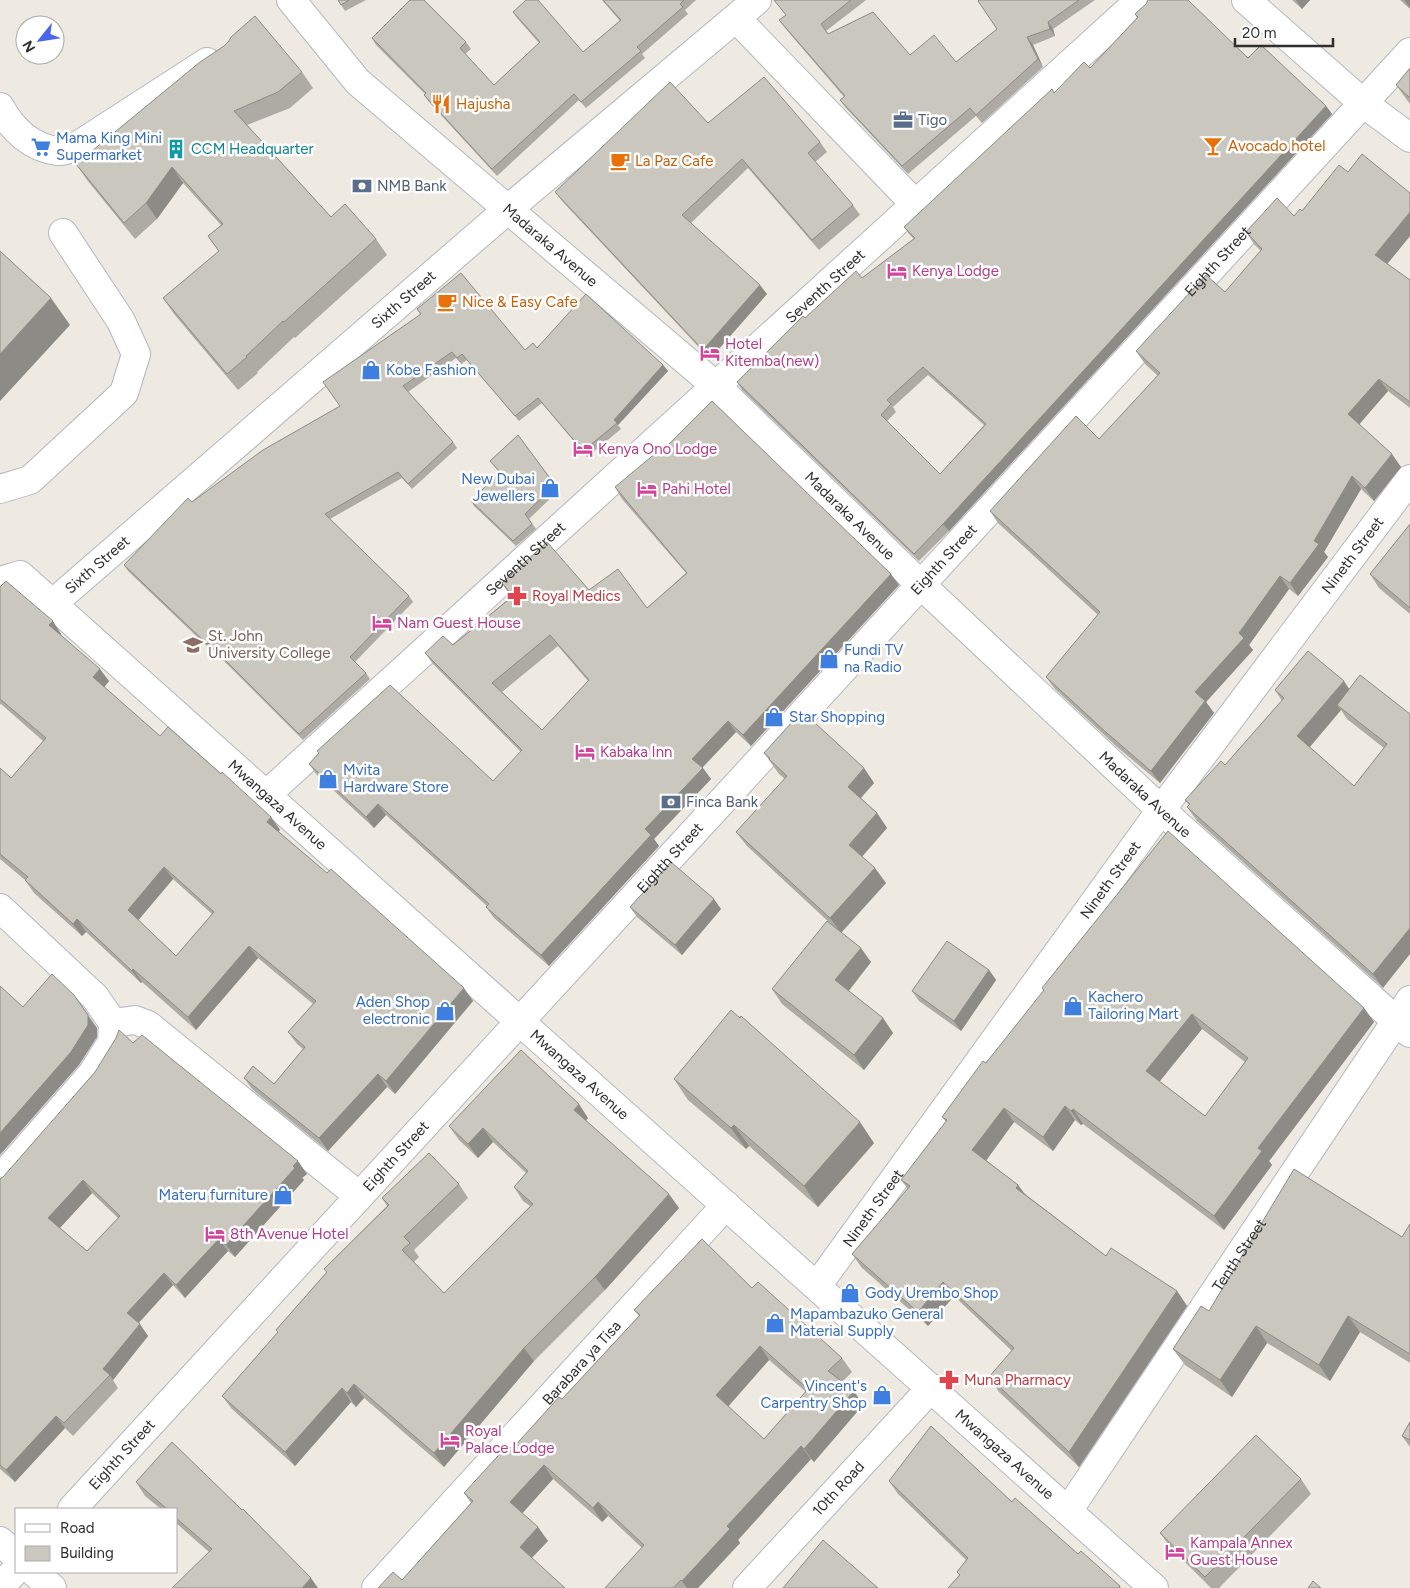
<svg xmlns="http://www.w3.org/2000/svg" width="1410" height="1588" font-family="Figtree,sans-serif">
<rect width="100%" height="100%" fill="#eee9e1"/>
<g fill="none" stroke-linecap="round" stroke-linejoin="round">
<defs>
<g id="minor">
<path id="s1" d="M291,0L358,82L716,386L920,584L1161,810L1410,1033"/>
<polyline points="1246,0 1363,103 1410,138"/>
<polyline points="736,18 915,204"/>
<path d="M0,107C12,129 31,148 58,151C64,152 71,148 77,146L207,62"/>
<polyline points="0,489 30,480 124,393 136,354 121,321 63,233"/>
<path id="s2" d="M0,581L20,575L1154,1588"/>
<path id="s3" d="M52,604L507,210L757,0"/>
<path id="s4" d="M266,795L1140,0"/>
<polyline points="0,908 95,997 113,1023 112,1042 92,1074 0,1179"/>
<polyline points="113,1023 135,1020 148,1025 359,1196"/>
<path id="s5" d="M817,1286L1161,810L1410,479"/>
<path id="s6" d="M72,1509L1410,52"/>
<path id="s7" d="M1068,1511L1410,1000"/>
<polyline points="0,1541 16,1556"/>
<polyline points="34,1572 52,1588"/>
<polyline points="0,1587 16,1570"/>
<path id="s8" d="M376,1588L726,1205"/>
<path id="s9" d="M747,1588L931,1388"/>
</g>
</defs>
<use href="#minor" stroke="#b5b7c0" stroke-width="30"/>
<use href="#minor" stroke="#fff" stroke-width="28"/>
</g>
<g fill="#aeaba4" fill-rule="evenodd">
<polygon points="338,0 366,0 345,11"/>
<polygon points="602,0 696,0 685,10 688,14 642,54 645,58 586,108 579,100 497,176 429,102 424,95 425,94 376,45 372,38 466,42 471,49 465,54 494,85 539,43 517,18 513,12 583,52 620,21"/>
<polygon points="774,0 866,0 826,31 828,34 910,55 956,62 997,29 979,0 1095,0 1053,29 1055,36 1033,45 1043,67 982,123 976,116 908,174 846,108 840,100 844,97 785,28 779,20 786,15"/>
<polygon points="1292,0 1310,0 1302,9"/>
<polygon points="1400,0 1410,0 1410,9"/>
<path d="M1146,4L1248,58L1326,106L1332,114L949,531L919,561L742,390L737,382L805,318L862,278L914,239L909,234L904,227L1055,92L1090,68L1137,18L1135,14ZM928,375L984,425L940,474L887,421L896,412L893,407Z"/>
<polygon points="1410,68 1410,104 1396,85"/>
<polygon points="302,72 313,88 290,108 247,125 331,217 376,239 387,255 295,338 294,337 257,372 258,373 238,390 174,314 163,298 219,252 208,236 221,225 183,183 157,219 135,239 87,180 76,164"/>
<polygon points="708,123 820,142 827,152 815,162 853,205 860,215 819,250 748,168 691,223 767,294 710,359 562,201 555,192"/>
<polygon points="1302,211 1410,236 1387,264 1410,280 1410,408 1388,391 1359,424 1401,467 1374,501 1361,489 1324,552 1328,557 1298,596 1289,589 1249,645 1253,650 1206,702 1214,713 1160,783 1117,747 1055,689 1046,677 1098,615 998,523 990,511 1099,439 1158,376 1145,364 1136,351 1225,292 1261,251 1254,244 1246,232 1294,216"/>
<polygon points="417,309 525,350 537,348 663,365 668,371 618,425 621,429 587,457 542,403 519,421 467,360 461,364 456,358 408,392 453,442 457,448 412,489 402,478 330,519 409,596 413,602 355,662 366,673 370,679 303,740 212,649 211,650 128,571 124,565 192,502 340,406 420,314"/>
<polygon points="518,435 559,490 529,519 536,529 516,546 474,506 471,501 499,472 490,461"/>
<path d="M659,454L899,585L751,746L736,732L702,768L711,779L654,839L659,846L549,966L494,918L486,907L487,906L386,815L374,828L317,775L309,764L319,753L317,751L493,781L521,752L433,664L425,653L453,645L511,597L502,583L589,590L647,608L686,573L622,499L615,487ZM558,646L588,681L542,730L502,692Z"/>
<polygon points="1410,524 1410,614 1379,588 1370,574"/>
<path d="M0,587L61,634V635L109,681L104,687L160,736L271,817L280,830L278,831L473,1001L395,1094L387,1087L328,1151L253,1090L244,1078L274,1084L303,1049L297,1044L288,1032L313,1004L258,958L196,1030L142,982L141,983L86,932L82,936L34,893L25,880L0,859V768L11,778L43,741L1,704L0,705ZM173,879L212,914L176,956L138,920Z"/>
<path d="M1349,689L1410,714L1383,988L1197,821L1187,807L1189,805L1185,800L1225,765L1282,701L1275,690ZM1341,710L1347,719L1384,748L1354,786L1310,747Z"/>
<polygon points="764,753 864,768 874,783 861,798 877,813 887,828 862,856 886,883 841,932 871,962 849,991 883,1018 893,1033 864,1070 782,1004 772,989 832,925 747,846 736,832 785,779 779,774"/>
<polygon points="630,907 721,909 682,955 637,917"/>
<polygon points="989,970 996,980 961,1031 919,1001 912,991"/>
<path d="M1042,988L1364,1008L1374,1022L1269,1161L1272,1165L1224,1230L1083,1124L1081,1125L1075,1120L1053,1151L1014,1122L986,1160L1018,1185L1025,1194L1106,1256L1177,1291L1187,1306L1079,1467L999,1392L989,1377L1012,1351L954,1296L928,1326L862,1268L852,1254L908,1189L901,1180L946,1122L942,1117L1044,991ZM1202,1029L1245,1062L1205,1116L1159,1081Z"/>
<path d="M133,1043L307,1174L302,1178L304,1180L235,1257L228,1251L185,1298L173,1285L138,1323L148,1336L113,1380L118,1388L73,1436L65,1428L15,1482L0,1469V1179L3,1177ZM92,1193L118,1218L87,1251L60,1228Z"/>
<polygon points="674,1079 874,1143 818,1207 749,1146 746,1149 688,1100"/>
<polygon points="588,1118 586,1120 679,1208 605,1290 534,1361 444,1467 364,1398 356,1407 351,1402 295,1466 232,1409 222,1396 278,1332 276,1330 327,1272 324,1269 387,1206 382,1198 459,1184 468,1198 414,1250 419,1257 414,1262 444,1293 530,1206 523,1201 514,1187 526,1173 493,1142 478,1158 459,1140 449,1126"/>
<polygon points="1410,1224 1410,1363 1360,1332 1330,1381 1267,1343 1232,1397 1185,1365 1173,1349 1209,1311 1402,1237"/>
<path d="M752,1288L842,1358L852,1372L842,1382L863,1405L814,1462L811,1459L738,1540L740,1543L698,1588H605L642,1548L608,1516L602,1522L553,1479L522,1513L548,1541L402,1580L471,1503L464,1493L512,1449L562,1399L639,1316L634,1310ZM769,1360L806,1392L764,1439L728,1406Z"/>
<polygon points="1410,1422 1410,1447 1402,1436"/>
<polygon points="1301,1479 1311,1494 1219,1588 1211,1588 1171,1548 1160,1533"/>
<polygon points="889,1481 1012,1502 1078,1554 1120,1586 1121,1588 948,1588 959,1575 957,1572 966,1560 898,1494"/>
<polygon points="136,1482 318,1588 209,1552 176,1523 176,1509 161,1509 145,1496"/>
</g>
<g fill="#8d8b86">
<polygon points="1296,0 1310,0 1302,9"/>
<polygon points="1404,0 1410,0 1410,8"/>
<polygon points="1048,22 1053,29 1055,36 1050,29"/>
<polygon points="1027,37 1033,45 1043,67 1038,59"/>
<polygon points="1326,106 1332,114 949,531 943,524"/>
<polygon points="172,167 183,183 157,219 146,203"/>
<polygon points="1410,212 1410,236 1384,268 1375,255"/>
<polygon points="760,285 767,294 710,359 703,350"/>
<polygon points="51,298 70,325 0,401 0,354"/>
<polygon points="663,365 668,371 618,425 614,420"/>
<polygon points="1379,379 1388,391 1357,427 1348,414"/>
<polygon points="1392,454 1401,467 1374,501 1365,488"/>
<polygon points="1352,476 1361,489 1324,552 1328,557 1298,596 1290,583"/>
<polygon points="891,574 899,585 751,746 743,735"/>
<polygon points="1280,576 1289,589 1249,645 1253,650 1206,702 1214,713 1160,783 1151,771 1195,692 1239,633"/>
<polygon points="53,621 61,634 58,638 49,625"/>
<polygon points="100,669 109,681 102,690 93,677"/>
<polygon points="1344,681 1353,695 1337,705 1341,710 1307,750 1297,736"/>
<polygon points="728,721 736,732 700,770 692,759"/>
<polygon points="703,768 711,779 654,839 659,846 549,966 541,955 645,829"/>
<polygon points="864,768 874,783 858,801 848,787"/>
<polygon points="378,804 386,815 374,828 366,817"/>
<polygon points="877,813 887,828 860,859 849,845"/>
<polygon points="271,817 280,830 276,834 267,822"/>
<polygon points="164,867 173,879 136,923 128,910"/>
<polygon points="875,868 886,883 841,933 830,918"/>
<polygon points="714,899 721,909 682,955 675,945"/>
<polygon points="77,919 86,932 82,936 73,924"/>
<polygon points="1410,928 1410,954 1383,988 1373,974"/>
<polygon points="249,946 258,958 196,1030 188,1017"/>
<polygon points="861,948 871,962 845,995 835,980"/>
<polygon points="133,969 142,982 141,983 132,971"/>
<polygon points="989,970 996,980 961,1031 954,1021"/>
<polygon points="464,988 473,1001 395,1094 386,1081"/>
<polygon points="74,995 97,1028 97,1037 79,1065 0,1155 0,1133"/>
<polygon points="1364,1008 1374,1022 1269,1161 1272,1165 1224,1230 1214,1216 1258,1148"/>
<polygon points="1192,1014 1202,1029 1156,1086 1146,1071"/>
<polygon points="883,1018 893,1033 864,1070 854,1055"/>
<polygon points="378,1074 387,1087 328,1151 319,1138"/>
<polygon points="579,1104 588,1118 584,1123 574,1110"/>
<polygon points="1065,1106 1075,1120 1053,1151 1043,1137"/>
<polygon points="1004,1108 1014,1122 983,1165 972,1150"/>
<polygon points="1073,1109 1083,1124 1081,1125 1071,1111"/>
<polygon points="860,1122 874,1143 818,1207 804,1186"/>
<polygon points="734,1125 749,1146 746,1149 731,1128"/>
<polygon points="483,1128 493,1142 478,1158 468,1144"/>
<polygon points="298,1161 307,1174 302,1178 304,1180 235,1257 226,1245"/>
<polygon points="83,1180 92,1193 57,1231 48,1218"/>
<polygon points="1018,1185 1028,1199 1016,1188"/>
<polygon points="669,1194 679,1208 605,1290 595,1277"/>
<polygon points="219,1239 228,1251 185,1298 176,1285"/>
<polygon points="164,1273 173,1285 136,1326 127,1313"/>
<polygon points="943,1282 954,1296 928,1326 918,1312"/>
<polygon points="1177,1291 1187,1306 1079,1467 1069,1452"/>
<polygon points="1348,1316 1360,1332 1330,1381 1319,1365"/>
<polygon points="140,1324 148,1336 113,1380 110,1375 103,1369"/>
<polygon points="1256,1326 1267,1343 1232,1397 1220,1380"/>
<polygon points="760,1346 769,1360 726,1409 716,1395"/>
<polygon points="524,1348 534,1361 444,1467 434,1453"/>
<polygon points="354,1384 364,1398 356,1407 347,1393"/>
<polygon points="342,1388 351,1402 295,1466 285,1452"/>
<polygon points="854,1391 863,1405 814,1462 804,1449"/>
<polygon points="56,1416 65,1428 15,1482 6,1470"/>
<polygon points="801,1446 811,1459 738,1540 740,1543 698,1588 687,1588 682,1581 727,1526"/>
<polygon points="544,1465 553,1479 520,1516 510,1502"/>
<polygon points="598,1502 608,1516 602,1522 593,1508"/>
<polygon points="538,1527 548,1541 529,1561 520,1547"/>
<polygon points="311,1578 318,1588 302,1588"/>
</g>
<g fill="#cac7bf" stroke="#8d8b86" fill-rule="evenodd">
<polygon points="338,0 349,0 341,5"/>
<polygon points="410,0 424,0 466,42 460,48 494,85 540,42 513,12 526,0 538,0 583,52 621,20 603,0 684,0 680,4 683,7 637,47 641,51 581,102 574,94 492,169 424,95 426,93 372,38"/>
<polygon points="774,0 851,0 821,24 828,34 873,12 910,55 934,35 956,62 997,29 978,1 979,0 1079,0 1048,22 1050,29 1027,37 1038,59 976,115 970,108 902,166 840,100 845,96 779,20 786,15"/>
<path d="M1148,0H1188L1248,58L1261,45L1326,106L943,524L914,554L737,382L803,316L805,318L856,271L862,278L915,238L904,227L1052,89L1054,93L1084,62L1090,68L1138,17L1135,14L1146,4ZM923,367L986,424L940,474L881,415L891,404L887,400Z"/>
<polygon points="255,16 302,72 278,92 234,111 331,217 345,204 376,239 284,322 283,321 246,356 247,357 227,374 163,298 219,251 208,236 223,224 172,167 146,203 124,223 76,164 200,62 224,46 229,41 231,37"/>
<polygon points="1410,68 1410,98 1396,85"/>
<polygon points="764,77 820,142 808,153 853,205 812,240 742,159 682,215 760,285 703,350 555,192 670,82 708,123"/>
<polygon points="1362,154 1410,193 1410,212 1375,255 1410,280 1410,402 1379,379 1348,414 1392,454 1365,488 1352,476 1314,541 1319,544 1290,583 1280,576 1239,633 1244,638 1195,692 1205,701 1151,771 1108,734 1046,677 1100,612 990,511 1076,416 1099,439 1160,373 1136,351 1206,275 1225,292 1262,249 1246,232 1277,198 1294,216 1300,209 1302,211 1339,165 1348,172"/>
<polygon points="0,251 51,298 0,354"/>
<polygon points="461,273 525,350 533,343 537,348 586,294 663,365 614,420 617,423 583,451 538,398 515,416 462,354 457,358 452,352 403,386 453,442 408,484 398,472 325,514 409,596 350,657 366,673 299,734 208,643 207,644 124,565 188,498 192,502 263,450 340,406 323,382 421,314 417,309"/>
<path d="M712,401L891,574L743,735L728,721L692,759L703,768L645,829L651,835L541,955L486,907L489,904L378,804L366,817L309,764L319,753L317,751L390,685L493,781L522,750L425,653L443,636L453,645L513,596L502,583L547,542L589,590L618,569L647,608L687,573L615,487L657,452L659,454ZM550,635L589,680L542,730L492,683Z"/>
<polygon points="518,435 555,485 525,514 532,524 513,541 471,501 500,472 490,461"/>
<polygon points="1410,524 1410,608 1370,574"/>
<path d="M6,581L53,621L49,625L100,669L93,677L160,736L168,727L221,774L222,772L271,817L267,822L327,873L331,869L464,988L386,1081L378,1074L319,1138L244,1078L253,1066L274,1084L305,1047L288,1032L316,1001L249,946L188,1017L133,969L132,971L77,919L73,924L25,880L28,877L0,854V768L11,778L46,738L0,699V587ZM164,867L214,912L176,956L128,910Z"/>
<polygon points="1308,651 1344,681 1297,736 1354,786 1387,744 1337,705 1360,675 1410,714 1410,928 1373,974 1187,807 1190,804 1185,800 1221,761 1225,765 1284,698 1275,690"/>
<polygon points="802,711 864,768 848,787 877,813 849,845 875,868 830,918 736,832 787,776 769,759 770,758 764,753"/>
<path d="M1168,831L1364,1008L1258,1148L1262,1151L1214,1216L1073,1109L1071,1111L1065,1106L1043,1137L1004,1108L972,1150L1018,1185L1016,1188L1106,1256L1111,1248L1177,1291L1069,1452L989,1377L1014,1348L943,1282L918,1312L852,1254L910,1186L901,1180L947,1120L942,1117L983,1061L986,1063L1044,990L1042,988ZM1192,1014L1248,1058L1205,1116L1146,1071Z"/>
<polygon points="671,862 714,899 675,945 630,907"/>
<polygon points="827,921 861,948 835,980 883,1018 854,1055 772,989"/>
<polygon points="947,941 989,970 954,1021 912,991"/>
<polygon points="52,974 74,995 88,1015 88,1025 71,1052 0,1133 0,986 23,1007"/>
<polygon points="731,1010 740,1018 741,1016 860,1122 804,1186 734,1125 731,1128 674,1079"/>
<path d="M119,1030L133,1043L142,1035L298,1161L293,1166L295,1168L226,1245L219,1239L176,1285L164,1273L127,1313L140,1324L103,1369L110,1375L64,1423L56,1416L6,1470L0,1465V1179L3,1177L95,1072L116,1038ZM83,1180L120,1216L87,1251L48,1218Z"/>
<polygon points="521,1050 579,1104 574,1110 669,1194 595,1277 524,1348 434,1453 354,1384 347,1393 342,1388 285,1452 222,1396 278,1332 276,1330 327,1272 324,1269 389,1205 382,1198 429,1153 459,1184 404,1237 410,1243 402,1250 444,1293 533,1204 514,1187 528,1171 483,1128 468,1144 449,1126"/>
<polygon points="1294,1169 1402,1237 1410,1224 1410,1354 1348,1316 1319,1365 1256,1326 1220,1380 1173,1349 1201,1306 1209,1311"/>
<path d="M702,1239L752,1288L758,1282L842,1358L828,1371L854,1391L804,1449L801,1446L727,1526L730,1529L682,1581L681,1580L673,1588H605L644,1545L598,1502L593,1508L544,1465L510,1502L538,1527L520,1547L565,1588H378L393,1572L402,1580L473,1501L464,1493L508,1445L512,1449L559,1397L562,1399L640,1315L634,1310ZM760,1346L808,1389L764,1439L716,1395Z"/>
<polygon points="1410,1422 1410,1440 1402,1436"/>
<polygon points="931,1426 1012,1502 1015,1498 1078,1554 1081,1551 1120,1586 1119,1587 1120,1588 948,1588 960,1575 957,1572 968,1558 889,1481"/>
<polygon points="1256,1435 1301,1479 1205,1577 1160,1533"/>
<polygon points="172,1442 242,1510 243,1509 311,1578 302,1588 172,1588 212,1549 176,1518 176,1509 167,1509 136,1482"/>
<polygon points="823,1540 878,1588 783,1588"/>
<polygon points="1313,1581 1321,1588 1308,1588"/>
</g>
<defs>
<symbol id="restaurant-bare" viewBox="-9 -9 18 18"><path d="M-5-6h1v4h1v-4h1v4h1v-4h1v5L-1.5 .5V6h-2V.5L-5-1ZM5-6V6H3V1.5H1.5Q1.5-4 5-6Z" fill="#e8710a" stroke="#fff" stroke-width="2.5" paint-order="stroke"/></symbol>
<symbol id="office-bare" viewBox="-9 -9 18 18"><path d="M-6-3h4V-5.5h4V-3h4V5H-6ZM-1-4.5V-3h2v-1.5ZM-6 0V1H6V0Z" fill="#5c6f8a" stroke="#fff" stroke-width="2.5" paint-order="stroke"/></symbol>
<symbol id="bar-bare" viewBox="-9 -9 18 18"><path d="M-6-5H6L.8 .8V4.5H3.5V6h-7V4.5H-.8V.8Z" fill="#e8710a" stroke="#fff" stroke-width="2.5" paint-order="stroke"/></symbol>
<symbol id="supermarket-bare" viewBox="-9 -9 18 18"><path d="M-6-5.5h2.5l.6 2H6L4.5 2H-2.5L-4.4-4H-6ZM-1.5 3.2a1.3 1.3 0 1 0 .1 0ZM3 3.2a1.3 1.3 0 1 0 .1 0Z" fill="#3f7fe0" stroke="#fff" stroke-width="2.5" paint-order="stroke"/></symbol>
<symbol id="building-bare" viewBox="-9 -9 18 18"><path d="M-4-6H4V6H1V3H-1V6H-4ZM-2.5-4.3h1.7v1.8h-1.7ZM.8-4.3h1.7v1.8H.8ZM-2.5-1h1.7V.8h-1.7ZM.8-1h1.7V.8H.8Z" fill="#0f9aa8" stroke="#fff" stroke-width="2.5" paint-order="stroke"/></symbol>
<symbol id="cafe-bare" viewBox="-9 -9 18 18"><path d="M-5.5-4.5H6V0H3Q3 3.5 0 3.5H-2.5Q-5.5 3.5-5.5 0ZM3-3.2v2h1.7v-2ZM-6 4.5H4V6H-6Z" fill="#e8710a" stroke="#fff" stroke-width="2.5" paint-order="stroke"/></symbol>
<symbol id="bank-bare" viewBox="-9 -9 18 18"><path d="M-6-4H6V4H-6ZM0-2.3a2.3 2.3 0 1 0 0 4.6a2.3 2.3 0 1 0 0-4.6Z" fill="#5c6f8a" stroke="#fff" stroke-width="2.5" paint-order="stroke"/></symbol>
<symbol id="hotel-bare" viewBox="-9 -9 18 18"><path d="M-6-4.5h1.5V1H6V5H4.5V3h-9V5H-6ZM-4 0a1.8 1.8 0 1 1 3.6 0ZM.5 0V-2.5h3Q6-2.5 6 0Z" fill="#d1479c" stroke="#fff" stroke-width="2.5" paint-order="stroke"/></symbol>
<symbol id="shop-bare" viewBox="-9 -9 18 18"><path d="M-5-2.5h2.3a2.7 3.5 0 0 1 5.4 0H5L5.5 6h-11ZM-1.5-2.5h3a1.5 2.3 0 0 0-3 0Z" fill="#3f7fe0" stroke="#fff" stroke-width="2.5" paint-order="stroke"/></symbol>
<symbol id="pharmacy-bare" viewBox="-9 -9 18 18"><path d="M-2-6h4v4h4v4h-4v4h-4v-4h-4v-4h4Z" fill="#e0444e" stroke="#fff" stroke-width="2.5" paint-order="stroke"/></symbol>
<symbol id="university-bare" viewBox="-9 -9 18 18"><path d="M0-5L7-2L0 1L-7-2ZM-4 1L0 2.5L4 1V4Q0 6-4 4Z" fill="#8d6e63" stroke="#fff" stroke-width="2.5" paint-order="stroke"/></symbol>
</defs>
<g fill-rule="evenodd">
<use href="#restaurant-bare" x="427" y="90" width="28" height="28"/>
<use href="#office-bare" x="889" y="106" width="28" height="28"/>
<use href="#bar-bare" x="1199" y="132" width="28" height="28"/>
<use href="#supermarket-bare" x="27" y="133" width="28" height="28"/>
<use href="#building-bare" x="162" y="135" width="28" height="28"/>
<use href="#cafe-bare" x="606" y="147" width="28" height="28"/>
<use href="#bank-bare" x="348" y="172" width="28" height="28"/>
<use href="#hotel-bare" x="883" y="257" width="28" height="28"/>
<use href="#cafe-bare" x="433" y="288" width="28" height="28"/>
<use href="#hotel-bare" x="696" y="339" width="28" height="28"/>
<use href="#shop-bare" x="357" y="356" width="28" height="28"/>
<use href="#hotel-bare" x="569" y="435" width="28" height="28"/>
<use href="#shop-bare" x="536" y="474" width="28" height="28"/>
<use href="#hotel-bare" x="633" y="475" width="28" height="28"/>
<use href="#pharmacy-bare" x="503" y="582" width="28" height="28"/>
<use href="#hotel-bare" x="368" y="609" width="28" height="28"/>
<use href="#university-bare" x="179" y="631" width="28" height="28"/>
<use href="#shop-bare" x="815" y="645" width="28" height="28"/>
<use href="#shop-bare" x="760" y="703" width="28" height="28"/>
<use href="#hotel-bare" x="571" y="738" width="28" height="28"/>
<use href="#shop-bare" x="314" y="765" width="28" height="28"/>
<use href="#bank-bare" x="657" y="788" width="28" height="28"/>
<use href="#shop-bare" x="1059" y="992" width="28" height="28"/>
<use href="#shop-bare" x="431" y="997" width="28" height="28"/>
<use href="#shop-bare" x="269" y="1181" width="28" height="28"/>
<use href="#hotel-bare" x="201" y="1220" width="28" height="28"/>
<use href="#shop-bare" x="836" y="1279" width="28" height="28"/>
<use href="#shop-bare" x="761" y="1309" width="28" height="28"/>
<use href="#pharmacy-bare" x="935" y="1366" width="28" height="28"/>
<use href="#shop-bare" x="868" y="1381" width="28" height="28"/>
<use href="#hotel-bare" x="436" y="1426" width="28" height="28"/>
<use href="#hotel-bare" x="1161" y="1538" width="28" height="28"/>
</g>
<g text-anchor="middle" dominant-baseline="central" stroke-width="5" stroke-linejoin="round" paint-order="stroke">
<g font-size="15" fill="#c56008" stroke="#fff" text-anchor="start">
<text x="456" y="104">Hajusha</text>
<text x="1228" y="146">Avocado hotel</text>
<text x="635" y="161">La Paz Cafe</text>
<text x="462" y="302">Nice &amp; Easy Cafe</text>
</g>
<g font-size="15" fill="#4e5e75" stroke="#fff" text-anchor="start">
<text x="918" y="120">Tigo</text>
<text x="377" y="186">NMB Bank</text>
<text x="686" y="802">Finca Bank</text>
</g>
<g font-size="15" fill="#366cbe" stroke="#fff" text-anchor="start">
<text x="56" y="138">Mama King Mini<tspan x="56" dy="17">Supermarket</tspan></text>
<text x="386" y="370">Kobe Fashion</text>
<text x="535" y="479" text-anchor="end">New Dubai<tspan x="535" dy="17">Jewellers</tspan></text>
<text x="844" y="650">Fundi TV<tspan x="844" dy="17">na Radio</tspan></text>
<text x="789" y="717">Star Shopping</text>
<text x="343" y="770">Mvita<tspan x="343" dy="17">Hardware Store</tspan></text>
<text x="1088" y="997">Kachero<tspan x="1088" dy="17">Tailoring Mart</tspan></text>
<text x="430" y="1002" text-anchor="end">Aden Shop<tspan x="430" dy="17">electronic</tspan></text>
<text x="268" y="1195" text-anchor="end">Materu furniture</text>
<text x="865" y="1293">Gody Urembo Shop</text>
<text x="790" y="1314">Mapambazuko General<tspan x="790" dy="17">Material Supply</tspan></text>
<text x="867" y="1386" text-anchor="end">Vincent's<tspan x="867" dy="17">Carpentry Shop</tspan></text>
</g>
<g font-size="15" fill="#0d838f" stroke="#fff" text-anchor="start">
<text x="191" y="149">CCM Headquarter</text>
</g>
<g font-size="15" fill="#2e2e2e" stroke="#fff">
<text stroke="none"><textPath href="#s1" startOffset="358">Madaraka Avenue</textPath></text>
<text stroke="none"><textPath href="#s6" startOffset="1694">Eighth Street</textPath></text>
<text stroke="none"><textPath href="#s4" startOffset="756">Seventh Street</textPath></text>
<text stroke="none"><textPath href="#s3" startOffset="465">Sixth Street</textPath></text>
<text stroke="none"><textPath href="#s1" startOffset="762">Madaraka Avenue</textPath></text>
<text stroke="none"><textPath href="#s5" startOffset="906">Nineth Street</textPath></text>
<text stroke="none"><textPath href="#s4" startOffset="351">Seventh Street</textPath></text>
<text stroke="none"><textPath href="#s6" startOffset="1289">Eighth Street</textPath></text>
<text stroke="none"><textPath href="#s3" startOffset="60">Sixth Street</textPath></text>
<text stroke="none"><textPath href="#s1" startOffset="1168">Madaraka Avenue</textPath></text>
<text stroke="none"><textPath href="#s2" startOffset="366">Mwangaza Avenue</textPath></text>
<text stroke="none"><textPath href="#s6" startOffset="884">Eighth Street</textPath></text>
<text stroke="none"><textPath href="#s5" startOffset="501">Nineth Street</textPath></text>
<text stroke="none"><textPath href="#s2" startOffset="771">Mwangaza Avenue</textPath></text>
<text stroke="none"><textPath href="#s6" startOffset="479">Eighth Street</textPath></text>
<text stroke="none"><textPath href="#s5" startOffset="96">Nineth Street</textPath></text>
<text stroke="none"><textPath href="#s7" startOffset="308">Tenth Street</textPath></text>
<text stroke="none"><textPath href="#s8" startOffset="305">Barabara ya Tisa</textPath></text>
<text stroke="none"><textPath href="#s6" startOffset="74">Eighth Street</textPath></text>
<text stroke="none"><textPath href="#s2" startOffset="1341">Mwangaza Avenue</textPath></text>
<text stroke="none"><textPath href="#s9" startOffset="135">10th Road</textPath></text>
</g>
<g font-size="15" fill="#b23c85" stroke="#fff" text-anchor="start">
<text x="912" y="271">Kenya Lodge</text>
<text x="725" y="344">Hotel<tspan x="725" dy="17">Kitemba(new)</tspan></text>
<text x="598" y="449">Kenya Ono Lodge</text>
<text x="662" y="489">Pahi Hotel</text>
<text x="397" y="623">Nam Guest House</text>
<text x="600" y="752">Kabaka Inn</text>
<text x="230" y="1234">8th Avenue Hotel</text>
<text x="465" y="1431">Royal<tspan x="465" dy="17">Palace Lodge</tspan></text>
<text x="1190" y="1543">Kampala Annex<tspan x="1190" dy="17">Guest House</tspan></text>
</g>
<g font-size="15" fill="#be3a42" stroke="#fff" text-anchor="start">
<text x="532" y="596">Royal Medics</text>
<text x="964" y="1380">Muna Pharmacy</text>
</g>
<g font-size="15" fill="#785e54" stroke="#fff" text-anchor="start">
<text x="208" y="636">St. John<tspan x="208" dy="17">University College</tspan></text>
</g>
</g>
<rect x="15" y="1508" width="162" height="65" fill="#ffffff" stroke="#ababab"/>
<rect x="25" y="1524" width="25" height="8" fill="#ffffff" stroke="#ababab"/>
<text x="60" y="1533" font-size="15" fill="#2e2e2e">Road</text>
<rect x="25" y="1546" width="25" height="15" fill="#cac7bf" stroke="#ababab"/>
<text x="60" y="1558" font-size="15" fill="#2e2e2e">Building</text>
<g transform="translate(40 40) rotate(240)"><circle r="24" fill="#ffffff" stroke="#ababab"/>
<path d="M0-4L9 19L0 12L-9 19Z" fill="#4c63f0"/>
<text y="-8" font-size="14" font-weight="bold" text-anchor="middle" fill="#2e2e2e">N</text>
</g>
<path d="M1235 38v8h98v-8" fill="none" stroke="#2e2e2e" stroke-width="2.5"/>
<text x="1242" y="38" font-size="15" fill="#2e2e2e" stroke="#ffffff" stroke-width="4" paint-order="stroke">20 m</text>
</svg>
